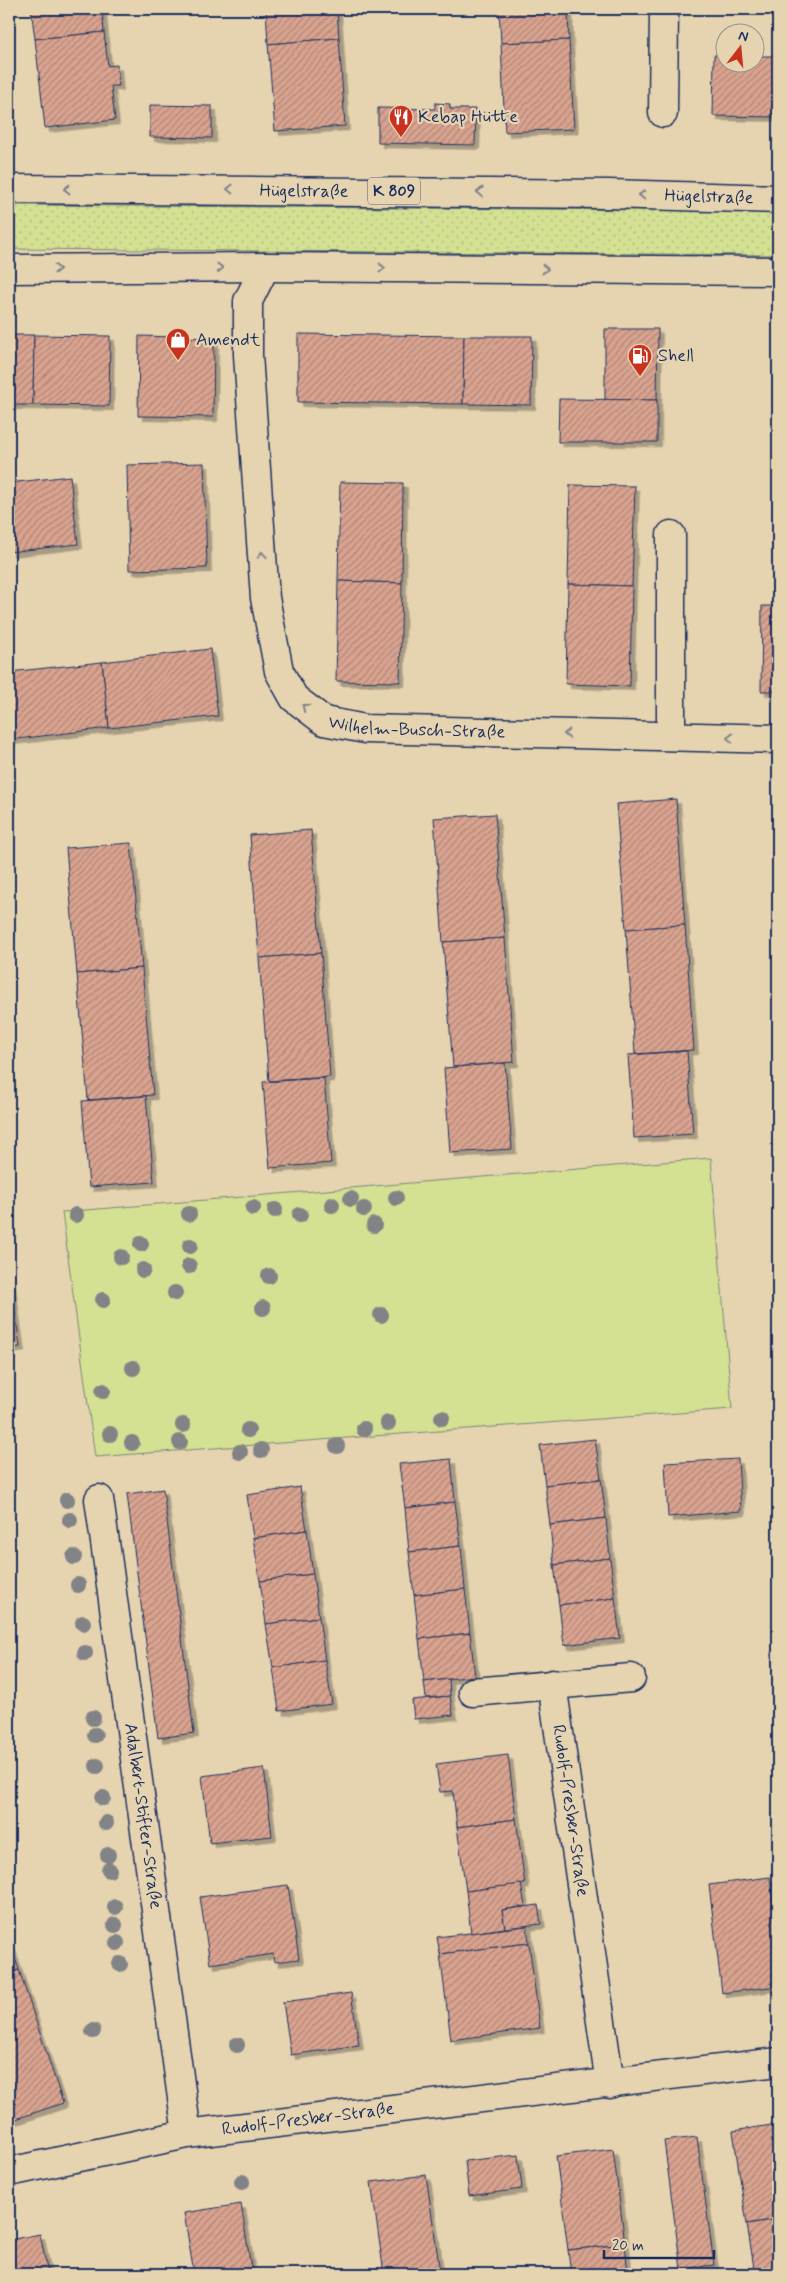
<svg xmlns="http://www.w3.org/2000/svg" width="787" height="2283" font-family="Mynerve,sans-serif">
<defs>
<pattern id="grass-dots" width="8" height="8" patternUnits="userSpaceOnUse" patternTransform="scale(1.25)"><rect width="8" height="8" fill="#d4e092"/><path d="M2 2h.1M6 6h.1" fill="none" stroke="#b5c080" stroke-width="1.8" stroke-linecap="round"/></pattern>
<pattern id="building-hatch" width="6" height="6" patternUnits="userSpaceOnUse" patternTransform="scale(1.25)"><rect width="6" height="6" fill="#d9a38f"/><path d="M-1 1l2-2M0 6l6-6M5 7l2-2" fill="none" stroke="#af8578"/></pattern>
<filter id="shadow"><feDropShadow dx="4.5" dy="4.5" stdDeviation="0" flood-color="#0004"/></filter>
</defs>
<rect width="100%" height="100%" fill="#e6d4b1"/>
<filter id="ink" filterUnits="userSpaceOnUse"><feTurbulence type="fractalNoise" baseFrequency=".02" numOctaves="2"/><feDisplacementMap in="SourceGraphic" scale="10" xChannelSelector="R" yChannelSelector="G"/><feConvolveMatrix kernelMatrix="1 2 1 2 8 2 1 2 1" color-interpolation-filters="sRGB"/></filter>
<g filter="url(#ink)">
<polygon fill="url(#grass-dots)" stroke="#788878" points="9,205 778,211 778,255 9,249"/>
<polygon fill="#d4e092" stroke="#788878" points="711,1158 732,1409 95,1457 62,1212"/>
<g fill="url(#building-hatch)" stroke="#1b2f5e" filter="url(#shadow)">
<polygon points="31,9 102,9 104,32 35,39"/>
<polygon points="266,9 337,9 339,38 268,44"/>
<polygon points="499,9 568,9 569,40 501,43"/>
<polygon points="104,32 108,66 117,65 119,86 111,86 115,120 45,128 35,39"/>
<polygon points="339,38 345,126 275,131 268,44"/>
<polygon points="569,40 574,129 505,132 501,43"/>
<polygon points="714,55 724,55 724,62 754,62 754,56 778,56 778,117 713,116"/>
<polygon points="435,103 450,104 450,109 476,109 475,145 378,143 378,108 435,109"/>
<polygon points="150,105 212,106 212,138 150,137"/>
<polygon points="605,329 658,329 657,400 605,400"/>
<polygon points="298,334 464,336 463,404 298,402"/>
<polygon points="9,335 34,335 33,405 9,405"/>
<polygon points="34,335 110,336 109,406 33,405"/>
<polygon points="139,336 214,338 213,417 138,416"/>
<polygon points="464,336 532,336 531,405 463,404"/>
<polygon points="777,391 778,391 778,520 776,520"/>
<polygon points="559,399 657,400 657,442 558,442"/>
<polygon points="204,463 207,568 129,570 127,465"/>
<polygon points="70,476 78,544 9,552 9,483"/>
<polygon points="340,482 403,483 402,583 338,581"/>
<polygon points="570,485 635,486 632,586 568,584"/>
<polygon points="338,581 402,583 400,682 336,681"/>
<polygon points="568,584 632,586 630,686 566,684"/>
<polygon points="762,606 778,606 778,691 761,691"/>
<polygon points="210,649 218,716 109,728 102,662"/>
<polygon points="102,662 109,728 9,740 9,672"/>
<polygon points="676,799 685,925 626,929 616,804"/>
<polygon points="495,814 505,938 443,942 434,818"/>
<polygon points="311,830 321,953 259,958 250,835"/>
<polygon points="131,843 142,968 77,974 66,848"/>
<polygon points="685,925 694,1050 635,1054 626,929"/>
<polygon points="505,938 514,1062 453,1067 443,942"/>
<polygon points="321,953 330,1077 269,1081 259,958"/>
<polygon points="142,968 153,1095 88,1100 77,974"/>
<polygon points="687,1051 693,1134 634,1138 628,1055"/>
<polygon points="505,1063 512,1149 450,1153 444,1068"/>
<polygon points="324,1078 331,1163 270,1168 263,1082"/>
<polygon points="146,1096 154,1182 89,1187 82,1101"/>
<polygon points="9,1268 20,1347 9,1349"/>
<polygon points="595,1439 601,1479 545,1485 540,1445"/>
<polygon points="451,1459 455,1502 405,1508 399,1464"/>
<polygon points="738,1459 741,1511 668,1517 665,1463"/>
<polygon points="601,1479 606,1518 550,1525 545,1485"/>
<polygon points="300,1487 307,1530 253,1538 247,1495"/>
<polygon points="163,1489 194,1733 158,1738 127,1494"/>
<polygon points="455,1502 461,1546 409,1552 405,1508"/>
<polygon points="606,1518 610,1558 554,1565 550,1525"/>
<polygon points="307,1530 313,1574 260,1581 253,1538"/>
<polygon points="461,1546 465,1589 414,1595 409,1552"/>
<polygon points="610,1558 615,1598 559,1605 554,1565"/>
<polygon points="313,1574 319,1617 266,1624 260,1581"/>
<polygon points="465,1589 470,1633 419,1639 414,1595"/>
<polygon points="615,1598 620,1638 564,1645 559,1605"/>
<polygon points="319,1617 325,1660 273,1668 266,1624"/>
<polygon points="470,1633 475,1676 424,1682 419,1639"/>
<polygon points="325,1660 332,1704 279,1711 273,1668"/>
<polygon points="449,1679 450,1696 426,1698 424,1682"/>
<polygon points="450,1696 453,1715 414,1719 412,1700"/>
<polygon points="508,1755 516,1819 457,1827 453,1791 440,1792 436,1764"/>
<polygon points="264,1768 272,1836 210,1843 202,1776"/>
<polygon points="516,1819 525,1884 466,1891 457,1827"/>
<polygon points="770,1877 778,1945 778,1986 722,1993 709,1885"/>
<polygon points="521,1884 525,1906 502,1910 505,1928 471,1933 466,1891"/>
<polygon points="288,1885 299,1959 274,1962 273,1954 210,1964 200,1897"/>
<polygon points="538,1905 541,1924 505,1928 502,1910"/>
<polygon points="527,1926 529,1943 440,1954 437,1937"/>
<polygon points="9,1940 19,1970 9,1973"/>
<polygon points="529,1943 540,2028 451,2040 440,1954"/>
<polygon points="19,1970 63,2103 13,2120 9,2108 9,1973"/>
<polygon points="351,1993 359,2045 291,2055 283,2002"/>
<polygon points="778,2124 778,2219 747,2224 733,2131"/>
<polygon points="697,2137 714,2265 681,2269 664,2141"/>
<polygon points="613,2149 625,2244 568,2250 556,2156"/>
<polygon points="518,2155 522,2189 469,2196 465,2161"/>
<polygon points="426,2175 440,2272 384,2274 371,2182"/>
<polygon points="241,2204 252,2274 194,2274 184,2213"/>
<polygon points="778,2219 778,2274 755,2274 747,2224"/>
<polygon points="40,2234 48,2274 9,2274 9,2240"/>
<polygon points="625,2244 628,2274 571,2274 568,2250"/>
</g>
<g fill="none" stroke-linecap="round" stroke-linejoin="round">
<defs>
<g id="minor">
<polyline points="663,113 664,9"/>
<path id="s1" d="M265,267L248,301V355L265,598L279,671L294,698L324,721L365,729L778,739"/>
<polyline points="671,736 671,535"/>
<path id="s2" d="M99,1499L187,2134"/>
<path id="s3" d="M552,1684L610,2084"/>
<polyline points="473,1692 631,1678"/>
<path id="s4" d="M9,2172L187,2134L778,2062"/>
</g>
<g id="major">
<path id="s5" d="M9,189L609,194L778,199"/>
<polyline points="9,269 265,267 778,271"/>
</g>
</defs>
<use href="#minor" stroke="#1b2f5e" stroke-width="31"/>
<use href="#major" stroke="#1b2f5e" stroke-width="31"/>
<use href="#minor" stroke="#e6d4b1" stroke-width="28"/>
<use href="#major" stroke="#e6d4b1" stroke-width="28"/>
</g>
<g fill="#818386">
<circle cx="396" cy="1198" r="8"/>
<circle cx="351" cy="1199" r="8"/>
<circle cx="332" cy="1205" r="8"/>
<circle cx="253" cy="1208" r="8"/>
<circle cx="364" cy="1209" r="8"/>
<circle cx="275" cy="1210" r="8"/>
<circle cx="189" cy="1214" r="8"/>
<circle cx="76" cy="1215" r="8"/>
<circle cx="300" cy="1215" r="8"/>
<circle cx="374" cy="1225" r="8"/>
<circle cx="141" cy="1244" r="8"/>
<circle cx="190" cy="1246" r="8"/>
<circle cx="121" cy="1257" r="8"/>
<circle cx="189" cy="1266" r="8"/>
<circle cx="143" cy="1270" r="8"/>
<circle cx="269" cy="1276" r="8"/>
<circle cx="175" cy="1293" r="8"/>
<circle cx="103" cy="1300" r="8"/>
<circle cx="263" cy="1308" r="8"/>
<circle cx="381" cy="1315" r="8"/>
<circle cx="133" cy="1368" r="8"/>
<circle cx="103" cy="1391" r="8"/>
<circle cx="442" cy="1418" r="8"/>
<circle cx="388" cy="1423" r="8"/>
<circle cx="183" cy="1425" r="8"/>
<circle cx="364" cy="1429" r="8"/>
<circle cx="248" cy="1430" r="8"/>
<circle cx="110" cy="1434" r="8"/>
<circle cx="180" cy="1442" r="8"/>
<circle cx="132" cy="1443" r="8"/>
<circle cx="337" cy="1446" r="8"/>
<circle cx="261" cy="1450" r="8"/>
<circle cx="240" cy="1452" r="8"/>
<circle cx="67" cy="1500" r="8"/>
<circle cx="70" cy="1520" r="8"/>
<circle cx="74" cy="1557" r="8"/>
<circle cx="78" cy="1585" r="8"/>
<circle cx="83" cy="1623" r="8"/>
<circle cx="85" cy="1653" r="8"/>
<circle cx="93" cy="1718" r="8"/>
<circle cx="95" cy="1735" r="8"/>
<circle cx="97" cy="1766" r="8"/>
<circle cx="103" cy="1798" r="8"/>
<circle cx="106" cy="1823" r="8"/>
<circle cx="108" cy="1855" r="8"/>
<circle cx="109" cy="1870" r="8"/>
<circle cx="115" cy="1907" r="8"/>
<circle cx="115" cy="1925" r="8"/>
<circle cx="117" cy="1943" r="8"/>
<circle cx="120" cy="1964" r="8"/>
<circle cx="93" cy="2031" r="8"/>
<circle cx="237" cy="2045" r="8"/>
<circle cx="242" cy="2182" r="8"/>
</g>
<defs><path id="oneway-chevron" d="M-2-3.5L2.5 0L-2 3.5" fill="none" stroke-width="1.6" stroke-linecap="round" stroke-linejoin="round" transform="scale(1.25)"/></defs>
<g stroke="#808288">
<use href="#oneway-chevron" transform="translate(67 189) rotate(-180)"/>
<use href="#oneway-chevron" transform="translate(230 189) rotate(-179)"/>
<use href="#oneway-chevron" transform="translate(480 192) rotate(-179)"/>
<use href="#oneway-chevron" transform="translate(642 195) rotate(-178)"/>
<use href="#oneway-chevron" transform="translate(220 268) rotate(-1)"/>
<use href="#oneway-chevron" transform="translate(382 268)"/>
<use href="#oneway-chevron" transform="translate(57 269)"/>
<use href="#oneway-chevron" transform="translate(545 269)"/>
<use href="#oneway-chevron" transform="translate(262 555) rotate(-94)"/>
<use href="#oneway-chevron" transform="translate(305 707) rotate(-142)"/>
<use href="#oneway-chevron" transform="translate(567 734) rotate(-179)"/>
<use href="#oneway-chevron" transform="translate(730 738) rotate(-179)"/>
</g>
</g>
<defs>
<symbol id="restaurant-pin" viewBox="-11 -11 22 30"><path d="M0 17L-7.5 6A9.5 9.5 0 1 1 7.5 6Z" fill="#c8321e" stroke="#e6d4b1"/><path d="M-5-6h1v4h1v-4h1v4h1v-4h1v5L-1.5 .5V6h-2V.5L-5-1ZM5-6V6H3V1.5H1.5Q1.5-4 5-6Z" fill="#fff"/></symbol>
<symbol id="shop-pin" viewBox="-11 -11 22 30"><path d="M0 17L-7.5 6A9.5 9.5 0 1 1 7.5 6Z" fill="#c8321e" stroke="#e6d4b1"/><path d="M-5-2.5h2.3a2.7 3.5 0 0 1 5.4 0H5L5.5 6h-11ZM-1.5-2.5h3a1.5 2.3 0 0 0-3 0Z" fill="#fff"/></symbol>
<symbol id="fuel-pin" viewBox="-11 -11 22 30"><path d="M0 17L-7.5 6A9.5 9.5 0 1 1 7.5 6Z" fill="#c8321e" stroke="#e6d4b1"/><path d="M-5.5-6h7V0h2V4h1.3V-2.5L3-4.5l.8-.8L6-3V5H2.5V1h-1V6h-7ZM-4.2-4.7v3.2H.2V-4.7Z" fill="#fff"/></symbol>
</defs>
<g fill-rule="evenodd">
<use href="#restaurant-pin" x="387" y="103" width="28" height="38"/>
<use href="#shop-pin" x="164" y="326" width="28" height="38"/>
<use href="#fuel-pin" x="626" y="342" width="28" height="38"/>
</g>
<g text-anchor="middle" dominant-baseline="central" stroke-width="4.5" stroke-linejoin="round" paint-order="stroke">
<rect fill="#e6d4b1" stroke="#586077" stroke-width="1" x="368" y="177.5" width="52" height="27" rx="4"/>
<g font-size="16" font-weight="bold" fill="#1b2f5e">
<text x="394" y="191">K 809</text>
</g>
<g font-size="18" fill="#1b2f5e" stroke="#e6d4b1" text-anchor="start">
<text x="418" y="117">Kebap Hütte</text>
<text x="196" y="340">Amendt</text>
<text x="658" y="356">Shell</text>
</g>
<g font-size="18" fill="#1b2f5e" stroke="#e6d4b1">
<text stroke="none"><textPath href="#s5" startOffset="295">Hügelstraße</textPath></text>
<text stroke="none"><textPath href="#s5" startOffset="700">Hügelstraße</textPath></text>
<text stroke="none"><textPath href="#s1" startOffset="572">Wilhelm-Busch-Straße</textPath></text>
<text stroke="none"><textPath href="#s3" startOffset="128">Rudolf-Presber-Straße</textPath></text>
<text stroke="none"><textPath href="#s2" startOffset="320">Adalbert-Stifter-Straße</textPath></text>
<text stroke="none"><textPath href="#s4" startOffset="304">Rudolf-Presber-Straße</textPath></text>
</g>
</g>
<rect width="787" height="2283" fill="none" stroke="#e6d4b1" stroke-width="30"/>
<rect x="15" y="15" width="757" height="2253" fill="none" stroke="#1b2f5e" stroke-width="2" filter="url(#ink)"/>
<g transform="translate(740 48) rotate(16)"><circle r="24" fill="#e6d4b1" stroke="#959290"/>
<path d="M0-4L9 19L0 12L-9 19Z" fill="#c8321e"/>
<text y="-8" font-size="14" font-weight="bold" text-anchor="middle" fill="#1b2f5e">N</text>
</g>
<path d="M604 2250v8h110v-8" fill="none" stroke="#1b2f5e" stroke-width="2.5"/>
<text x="612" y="2250" font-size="15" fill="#1b2f5e" stroke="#e6d4b1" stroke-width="4" paint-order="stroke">20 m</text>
</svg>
